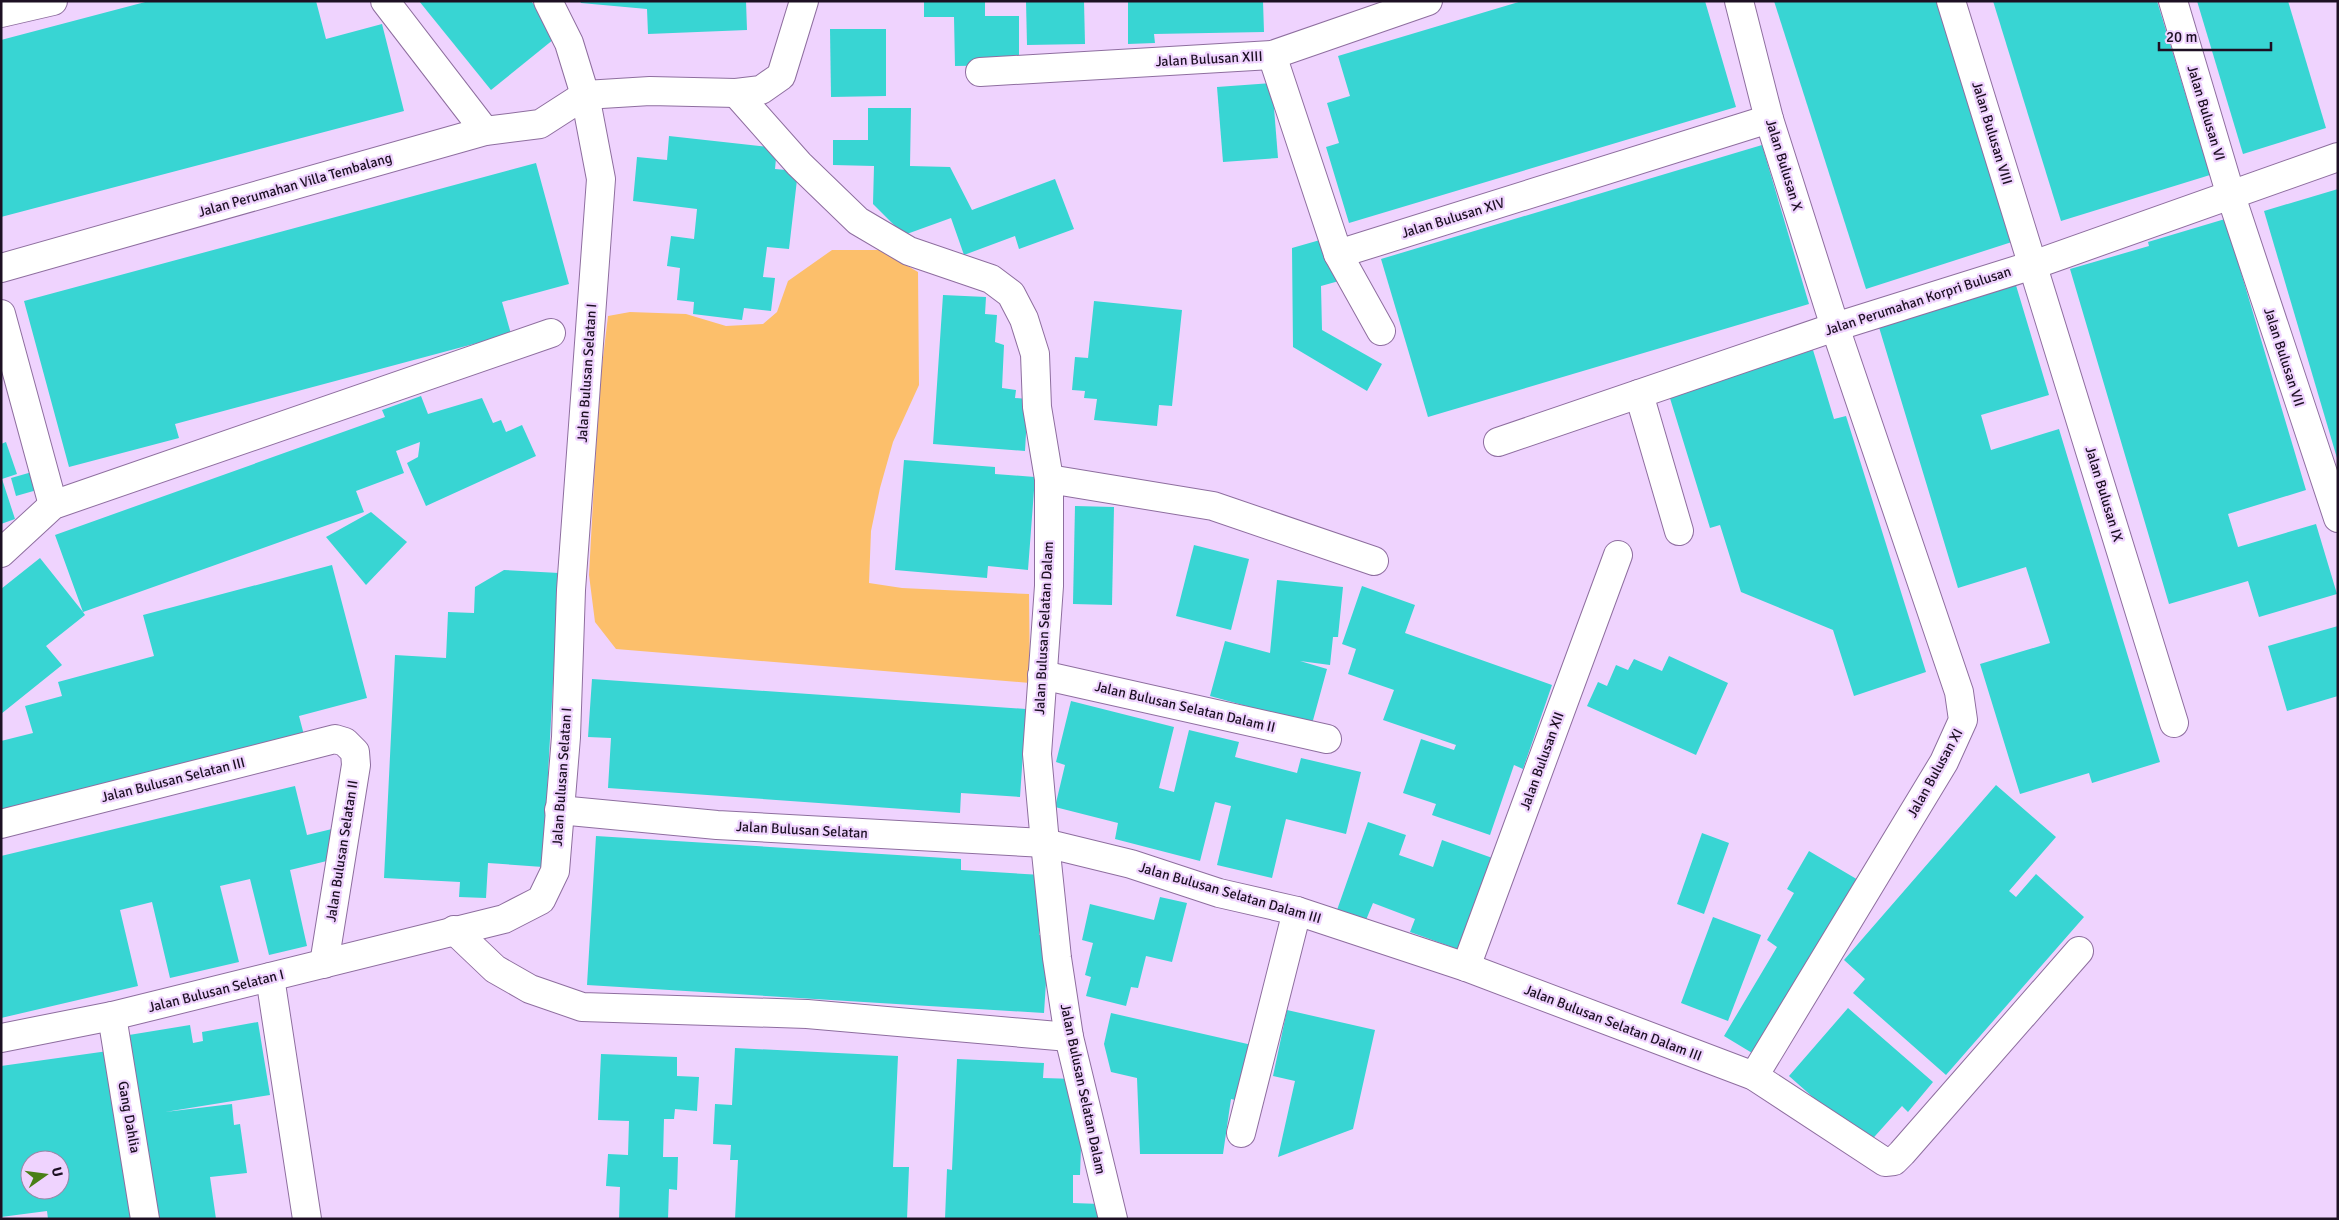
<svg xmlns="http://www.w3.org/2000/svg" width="2339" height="1220" font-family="Signika,sans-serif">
<rect width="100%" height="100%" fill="#efd3fe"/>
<polygon fill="#fcbf6b" points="832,250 880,250 918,272 919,385 893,442 880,488 871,531 869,583 902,588 1029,594 1030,683 616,649 595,622 589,575 599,391 608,316 630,312 686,314 726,326 763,324 777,312 788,281"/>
<g fill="#38d5d3" fill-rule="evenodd">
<polygon points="149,1 316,1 326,39 382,24 404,111 1,217 1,40"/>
<polygon points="419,1 531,1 559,35 491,90"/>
<polygon points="580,1 746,1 747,30 648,34 647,9 581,3"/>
<polygon points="924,1 985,1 985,16 1019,16 1019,65 955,66 954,17 924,17"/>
<polygon points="1026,1 1084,1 1085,44 1027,45"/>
<polygon points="1128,1 1263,1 1264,32 1154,34 1155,43 1128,44"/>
<polygon points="1522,1 1705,1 1736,107 1349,223 1326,147 1339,143 1327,103 1350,96 1338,56"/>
<polygon points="1774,1 1938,1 2015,241 1866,289"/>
<polygon points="1993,1 2157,1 2210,175 2061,221"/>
<polygon points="2197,1 2288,1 2326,128 2243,154"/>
<polygon points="830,29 886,29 886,96 831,97"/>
<polygon points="1272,83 1278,158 1223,162 1217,87"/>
<polygon points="868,108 911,108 910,166 950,167 972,210 1055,179 1074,229 1019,249 1015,236 964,255 951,218 904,235 873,204 874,166 833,165 833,140 868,140"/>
<polygon points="669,136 777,148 775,169 798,171 789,249 767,247 763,277 775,278 771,311 744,308 742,320 693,314 694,302 677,300 680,268 667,266 671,236 694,239 697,209 633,201 637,157 667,160"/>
<polygon points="1762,145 1809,304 1428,417 1381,259"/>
<polygon points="536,163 569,284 502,302 511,334 175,424 179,438 69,467 24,301"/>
<polygon points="2338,189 2338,458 2337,458 2264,211"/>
<polygon points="2225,219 2306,490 2228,514 2238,547 2316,524 2337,594 2259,617 2248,581 2169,604 2070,269 2149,246 2148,242"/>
<polygon points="1327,238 1339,281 1321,286 1322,330 1382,364 1367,391 1293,347 1292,248"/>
<polygon points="2015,282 2049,395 1981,415 1991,450 2059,429 2160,762 2092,783 2089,773 2020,794 1980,664 2050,643 2026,567 1958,588 1878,324"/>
<polygon points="943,295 986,297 985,314 997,315 995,342 1004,345 1002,388 1016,390 1015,398 1028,399 1025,451 933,444"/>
<polygon points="1094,301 1182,310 1172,406 1159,405 1157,426 1094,420 1097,399 1084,398 1085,391 1072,390 1075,357 1088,358"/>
<polygon points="1813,350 1834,419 1846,416 1926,672 1854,696 1833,630 1741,592 1720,525 1710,528 1669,395"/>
<polygon points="421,396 428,414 482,398 493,423 501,420 506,432 522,425 536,456 426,506 407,463 418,457 420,442 396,451 404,473 356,491 364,512 83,612 85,615 46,646 62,665 1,714 1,589 40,558 83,612 55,535 385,417 382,410"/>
<polygon points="6,442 17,474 2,479 15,519 1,524 1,444"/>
<polygon points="904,460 995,467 995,474 1035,477 1028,570 988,566 987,578 895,570"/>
<polygon points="32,472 37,490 16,496 11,478"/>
<polygon points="1075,506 1114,507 1112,605 1073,604"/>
<polygon points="371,512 407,542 366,585 326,537"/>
<polygon points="1194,545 1249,559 1231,630 1176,616"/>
<polygon points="332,565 367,698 299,716 304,735 1,814 1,741 33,733 25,706 62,696 58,682 154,656 143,615"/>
<polygon points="504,570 559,573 543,867 488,863 486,898 459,897 460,882 384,878 395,655 446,658 448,612 474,613 475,587"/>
<polygon points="1277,580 1343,587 1338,637 1333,637 1330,665 1300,661 1327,669 1312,724 1210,696 1225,641 1270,653"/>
<polygon points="1362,586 1415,605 1405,633 1552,685 1523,769 1514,765 1490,835 1432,815 1436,804 1403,793 1421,739 1454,750 1456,745 1383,720 1394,690 1348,674 1356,649 1342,644"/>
<polygon points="2338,626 2338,696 2287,711 2268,646"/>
<polygon points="1669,656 1728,683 1696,755 1587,706 1598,682 1607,686 1616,665 1628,670 1634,659 1662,671"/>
<polygon points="592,679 1026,709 1020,797 961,793 960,813 608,788 611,738 588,737"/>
<polygon points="1071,701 1174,727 1159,788 1174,792 1189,730 1239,742 1235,757 1297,773 1301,758 1361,772 1346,834 1286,819 1272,878 1217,865 1231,806 1215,802 1200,861 1115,839 1118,823 1055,807 1065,765 1056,762"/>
<polygon points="1996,785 2056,837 2009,891 2016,897 2036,874 2084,917 1946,1075 1853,993 1865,979 1844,960"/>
<polygon points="295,786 307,835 332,829 339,858 290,870 307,946 269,955 250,879 220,886 239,962 170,978 152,902 120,910 138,986 1,1018 1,856"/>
<polygon points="1368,822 1406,835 1399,855 1433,867 1442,840 1498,860 1466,952 1410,932 1415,919 1373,903 1366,920 1337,910"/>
<polygon points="1702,833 1729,843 1704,914 1677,904"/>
<polygon points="596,836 961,859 961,870 1042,875 1039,935 1049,936 1044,1013 587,985"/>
<polygon points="1809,851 1865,884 1762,1059 1724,1036 1777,947 1767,940 1794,893 1787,889"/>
<polygon points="1160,897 1187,903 1172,962 1146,956 1138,988 1131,987 1126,1006 1086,996 1091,977 1085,975 1093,943 1082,940 1090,904 1154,920"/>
<polygon points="1713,917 1761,935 1728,1021 1681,1003"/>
<polygon points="1848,1008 1933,1082 1908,1112 1902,1106 1867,1145 1789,1076"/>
<polygon points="1287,1010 1375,1030 1353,1129 1278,1157 1295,1081 1273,1076"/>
<polygon points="1111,1013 1252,1045 1239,1101 1231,1099 1223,1154 1140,1154 1137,1078 1111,1072 1104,1044"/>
<polygon points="258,1022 270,1095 165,1112 232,1104 234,1125 240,1124 247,1173 210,1177 216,1219 157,1219 129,1035 190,1025 193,1043 203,1041 202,1032"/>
<polygon points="735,1048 898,1056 893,1167 909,1167 907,1219 735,1219 738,1160 730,1160 731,1145 713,1144 715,1104 732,1105"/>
<path d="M108,1051L132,1219H48L47,1211L1,1217V1066ZM30,1160H60V1190H30Z"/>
<polygon points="601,1054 677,1057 677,1076 699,1077 697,1111 675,1109 674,1119 664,1119 663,1157 678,1157 677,1190 669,1189 668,1219 619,1219 620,1187 606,1186 608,1154 628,1155 629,1121 598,1120"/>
<polygon points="957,1059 1044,1063 1043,1078 1076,1079 1074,1119 1082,1119 1080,1175 1073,1175 1073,1203 1100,1204 1100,1219 945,1219 947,1169 952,1170"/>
</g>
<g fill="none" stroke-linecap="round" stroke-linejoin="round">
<defs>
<g id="minor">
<polyline points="385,1 485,131"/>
<polyline points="1739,1 1769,119 1835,327 1959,692 1963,720 1944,762 1754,1076"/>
<polyline points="1951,1 2174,723"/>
<polyline points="2173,1 2231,196 2338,518"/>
<polyline points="1,13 53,1"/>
<polyline points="1272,55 1338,254 1769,119"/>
<polyline points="980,72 1272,55 1428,1"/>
<polyline points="736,93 799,164 858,221 909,251 991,279 1011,294 1024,319 1035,354 1037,407 1049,479 1049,586 1037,754 1045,843 1057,958 1069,1037 1113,1219"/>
<polyline points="1338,254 1381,331"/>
<polyline points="1,268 485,131 540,124 585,95 650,91 736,93 761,90 781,76 804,1"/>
<polyline points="1,314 53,505"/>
<polyline points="1639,394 1679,531"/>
<polyline points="1498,442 1835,327 2033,265 2338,157"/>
<polyline points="1049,479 1213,506 1374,561"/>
<polyline points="1,553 53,505 551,333"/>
<polyline points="1042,675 1327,739"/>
<polyline points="559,810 717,825 1045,843 1131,864 1219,893 1297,911 1466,967 1754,1076 1885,1162 1894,1161 1902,1153 2079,951"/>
<polyline points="1,824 335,739 345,742 355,752 356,765 324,964"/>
<polyline points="454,930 495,969 530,989 582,1007 807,1014 1069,1037"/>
<polyline points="1466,967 1618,555"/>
<polyline points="270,977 307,1219"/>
<polyline points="112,1016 145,1219"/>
<polyline points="1,1038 112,1016 504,919 541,900 555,871 566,737 571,590 601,179 585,95 569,43 548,1"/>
<polyline points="1241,1133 1297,911"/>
</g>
</defs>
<use href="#minor" stroke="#8e6e9f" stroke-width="30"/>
<use href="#minor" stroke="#fff" stroke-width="28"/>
</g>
<g text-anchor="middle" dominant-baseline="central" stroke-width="4.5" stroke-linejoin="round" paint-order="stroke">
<g font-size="14" fill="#1d1023" stroke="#efd3fe">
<text transform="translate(1209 59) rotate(-3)">Jalan Bulusan XIII</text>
<text transform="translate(2206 113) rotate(73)">Jalan Bulusan VI</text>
<text transform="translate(1992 133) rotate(73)">Jalan Bulusan VIII</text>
<text transform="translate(1784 165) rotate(73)">Jalan Bulusan X</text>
<text transform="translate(295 185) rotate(-16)">Jalan Perumahan Villa Tembalang</text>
<text transform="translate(1453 218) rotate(-17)">Jalan Bulusan XIV</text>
<text transform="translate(1918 301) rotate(-18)">Jalan Perumahan Korpri Bulusan</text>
<text transform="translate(2284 357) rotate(72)">Jalan Bulusan VII</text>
<text transform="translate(587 373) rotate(-86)">Jalan Bulusan Selatan I</text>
<text transform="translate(2104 494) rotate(73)">Jalan Bulusan IX</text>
<text transform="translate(1044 628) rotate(-87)">Jalan Bulusan Selatan Dalam</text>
<text transform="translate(1185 707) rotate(13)">Jalan Bulusan Selatan Dalam II</text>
<text transform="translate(1542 761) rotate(-70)">Jalan Bulusan XII</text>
<text transform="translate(1935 773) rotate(-61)">Jalan Bulusan XI</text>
<text transform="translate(562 777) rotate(-86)">Jalan Bulusan Selatan I</text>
<text transform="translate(173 780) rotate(-14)">Jalan Bulusan Selatan III</text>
<text transform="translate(802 830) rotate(3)">Jalan Bulusan Selatan</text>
<text transform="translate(342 851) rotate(-81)">Jalan Bulusan Selatan II</text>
<text transform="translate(1230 893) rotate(16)">Jalan Bulusan Selatan Dalam III</text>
<text transform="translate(216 991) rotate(-14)">Jalan Bulusan Selatan I</text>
<text transform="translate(1613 1023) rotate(21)">Jalan Bulusan Selatan Dalam III</text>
<text transform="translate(1083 1089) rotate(78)">Jalan Bulusan Selatan Dalam</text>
<text transform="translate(129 1117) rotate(80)">Gang Dahlia</text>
</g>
</g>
<rect width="2339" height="1220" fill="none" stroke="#1d1023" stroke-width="5"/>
<g transform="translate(45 1175) rotate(76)"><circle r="24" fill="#efd3fe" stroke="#9b85a6"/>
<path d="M0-4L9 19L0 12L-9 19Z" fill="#497f16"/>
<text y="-8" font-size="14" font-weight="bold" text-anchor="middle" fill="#1d1023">U</text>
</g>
<path d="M2159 42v8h112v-8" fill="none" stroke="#1d1023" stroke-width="2.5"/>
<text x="2166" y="42" font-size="15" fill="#1d1023" stroke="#efd3fe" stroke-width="4" paint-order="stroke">20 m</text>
</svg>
